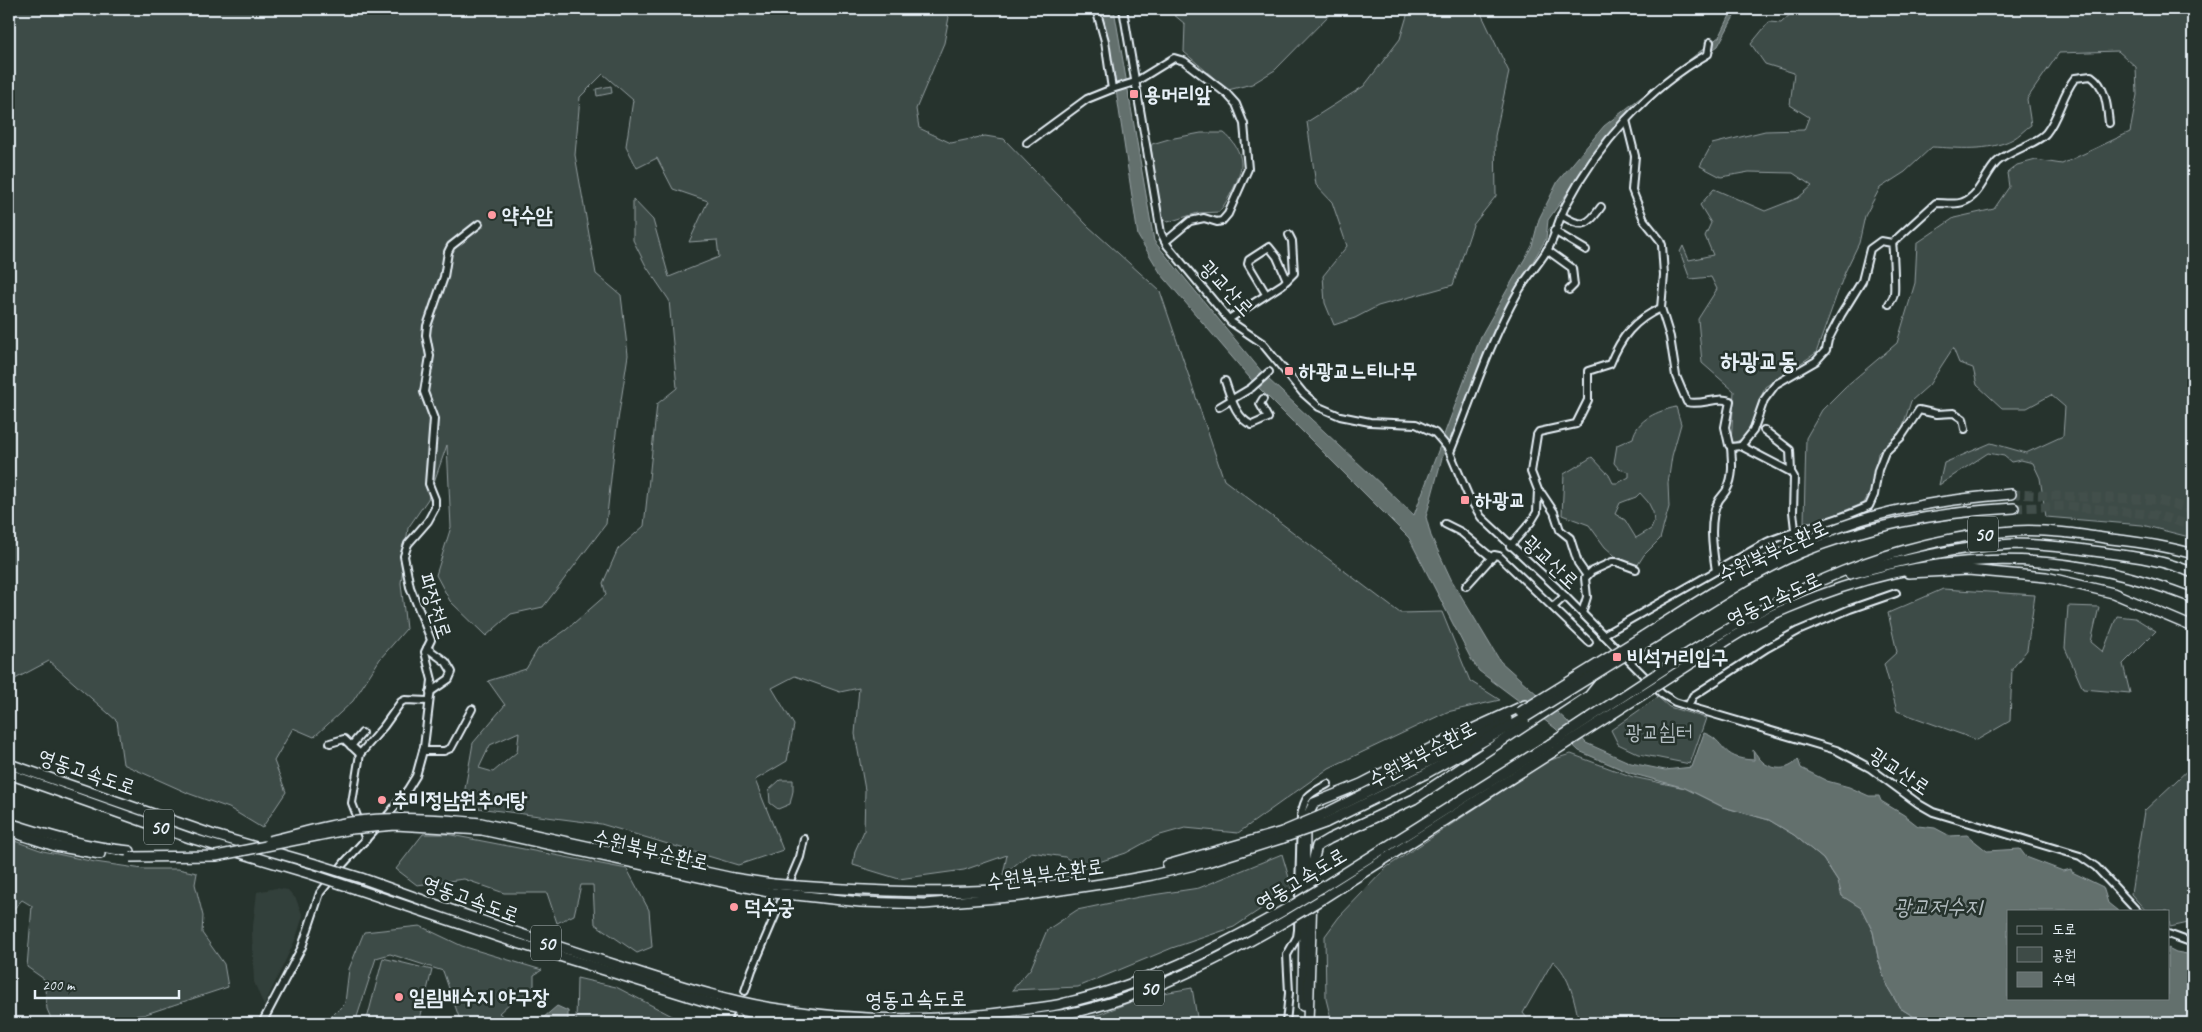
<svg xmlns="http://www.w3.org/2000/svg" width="2202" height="1032" font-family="Caveat,'Poor Story',sans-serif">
<rect width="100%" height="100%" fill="#26332d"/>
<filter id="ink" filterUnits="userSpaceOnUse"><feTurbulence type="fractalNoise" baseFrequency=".02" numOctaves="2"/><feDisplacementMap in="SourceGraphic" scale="10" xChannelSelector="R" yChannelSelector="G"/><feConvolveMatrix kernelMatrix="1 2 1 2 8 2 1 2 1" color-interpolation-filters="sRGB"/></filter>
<g filter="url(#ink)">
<polygon fill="#333f3a" points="276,888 288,890 296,899 303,916 296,938 264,1006 254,982 252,934 257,892"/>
<g fill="#3e4b47" stroke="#939ea0" fill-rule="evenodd">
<path d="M9,9H941L949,17L944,43L916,109L919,128L951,143L985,136L1004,139L1088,226L1160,291L1224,480L1400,613L1442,612L1470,681L1500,700L1447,712L1329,768L1238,833L1185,828L1157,836L1126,853L1081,868L1065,857L1031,852L1003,875L1007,855L964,870L899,879L853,865L855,851L864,831L865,790L855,734L859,688L840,692L795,676L772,688L794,725L787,761L755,780L783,850L738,865L601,824L462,806L473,743L505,705L488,681L526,669L538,649L566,630L606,595L603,583L618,549L644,526L657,404L677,388L669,300L646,266L633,240V199L653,220L669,277L719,257L717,240L689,242L708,201L673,189L657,158L637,168L626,146L633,100L603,74L580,97L575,155L596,274L621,295L628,355L616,433L606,524L543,607L511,614L486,636L450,601L436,575L451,527L447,445L428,499L408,528L401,583L406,629L380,659L353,701L314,737L293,728L274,761L286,792L262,828L229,808L190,794L123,764L117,721L49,661L15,679H9ZM519,732L517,752L493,772L479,768L490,745Z"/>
<polygon points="1167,9 1335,9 1275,70 1252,84 1228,90 1184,52 1185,24"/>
<polygon points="1409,9 1479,9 1509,72 1495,136 1496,196 1473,225 1453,285 1378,306 1355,318 1334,325 1325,303 1323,276 1347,246 1332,202 1316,185 1307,122 1364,86 1400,39"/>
<path d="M1796,9H2193V538L2142,525L2046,517L2040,478L2033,463L2021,460L2011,462L2004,456L1988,453L1939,485L1944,463L1991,443L2026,453L2063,436L2065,407L2051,395L2027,408H2002L1977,385L1973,368L1959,363L1953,348L1929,385L1911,401L1902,429L1878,453L1873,486L1864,503L1819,521L1804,522L1806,438L1822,410L1845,387L1897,343L1915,283L1917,243L1954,218L1994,209L2009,187L2007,173L2017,165L2036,160L2062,164L2130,132L2137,95L2136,67L2118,51L2059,53L2027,99L2031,125C2025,129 2019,136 2013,139C1989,152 1957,148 1932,147L1905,172L1880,188L1865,216L1859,243L1845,272L1816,353L1765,387L1746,437L1731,444L1734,391L1702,363L1698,319L1717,289L1711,277L1690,279L1680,252L1683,246L1689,260L1713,255L1705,236L1711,223L1700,205L1714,189L1765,211L1798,198L1812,186L1793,173L1749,172L1721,177L1700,166L1712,144L1765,131L1804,130L1809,117L1790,105L1794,73L1765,64L1751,44L1769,22L1781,23Z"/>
<polygon points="611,86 612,93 597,96 596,89"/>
<path d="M1201,133H1224C1232,139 1241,152 1241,163C1242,176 1227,202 1219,212L1198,213L1168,222L1162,219L1151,148L1152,144L1169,139Z"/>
<path d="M1676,407L1681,424L1672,456L1668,483L1669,507L1660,539L1644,555L1637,566L1622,562L1605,547L1589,525L1562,515L1564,474L1592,457L1609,475L1613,483H1618L1629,477V472L1619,469L1614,463L1617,445L1633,438C1637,419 1658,411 1676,407ZM1640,493L1648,502L1653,512L1654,522L1651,529L1636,538L1625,520L1615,514L1620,503L1636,497Z"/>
<polygon points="1943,589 2035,595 2027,650 2012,669 2010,721 1977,740 1897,711 1884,664 1897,652 1888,613"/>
<polygon points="2068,606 2099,607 2091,642 2103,652 2117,616 2135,618 2156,631 2123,664 2130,693 2083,689 2065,648"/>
<polygon points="1658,697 1669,707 1706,718 1690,764 1639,754 1618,744 1611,730"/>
<path d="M1571,754L1633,777L1685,788L1723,807L1769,820L1794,835L1823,859L1838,882L1842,896L1861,907L1873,932L1879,962L1887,986L1900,1008L1916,1018L1919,1023H1579C1575,1002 1570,975 1553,961L1523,1013L1531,1023H1332L1326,999L1325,936L1339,917L1387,867L1547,761Z"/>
<polygon points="2193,765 2193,922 2170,927 2168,911 2146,911 2131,894 2144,811"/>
<polygon points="780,780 793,780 793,791 790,804 778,809 770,803 769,790"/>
<polygon points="423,834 446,834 627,869 649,910 652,947 637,953 595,924 593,885 581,885 574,915 557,923 547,893 504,893 464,879 417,885 396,869"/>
<polygon points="9,839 43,851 95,862 143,869 178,869 197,873 195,884 203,916 202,933 224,964 228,987 143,1015 117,1017 111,1023 53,1023 47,1009 44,979 27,967 32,906 22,900 9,914"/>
<polygon points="1282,854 1292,888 1234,927 1172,948 1078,987 1012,990 1031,968 1047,930 1077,910 1139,897 1199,888"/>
<polygon points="420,926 462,946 542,970 534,975 534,989 511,1002 499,1013 511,1023 461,1023 443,971 390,954 376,958 355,1023 325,1023 345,1003 349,969 364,932"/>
<polygon points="383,958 432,970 419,1023 366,1023"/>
<polygon points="577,978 616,987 676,1018 678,1023 576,1023"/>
<polygon points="1192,988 1198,1023 1065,1023 1100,1014 1146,996"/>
</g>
<g fill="#636f6d" stroke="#98a3a5">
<path d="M1099,9H1114L1154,241L1267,378L1414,515L1481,336L1532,246L1539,219L1558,181L1604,126L1720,36L1733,9H1738L1718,46L1636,106L1609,134L1548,220L1546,239L1508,304L1485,354L1457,428L1442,458L1426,517L1431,536L1451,579L1500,661L1567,721L1586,743L1631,763L1665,770L1692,767L1704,733C1726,740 1719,759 1754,760L1753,750C1756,754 1760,760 1764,763C1776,771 1790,770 1798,759L1801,768L1827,781L1849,787L1869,796H1879L1881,801L1904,815L1918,826L1935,828L1950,836L1967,835L1987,851L2020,849L2026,857L2063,871L2071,869L2072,872L2103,887L2108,903L2118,911H2008V998H2168V948L2176,952L2193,955V1023H1919L1916,1018L1900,1008L1887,986L1879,962L1873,932L1861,908L1842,896L1838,882L1823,859L1794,835L1769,820L1723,807L1685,788L1630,773L1579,751L1555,728L1479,671L1471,659L1409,538L1255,384L1161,274L1138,236L1116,90Z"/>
<polygon points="557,1006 568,1011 568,1020 560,1023 541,1023 543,1018"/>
</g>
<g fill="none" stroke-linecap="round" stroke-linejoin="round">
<g stroke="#43504b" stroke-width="9" stroke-dasharray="9 4.5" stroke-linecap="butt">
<polyline points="2011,494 2158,500 2193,510"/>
<polyline points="2014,508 2067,506 2156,515 2193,526"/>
</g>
<defs>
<g id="minor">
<polyline points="1096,9 1105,41 1112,89 1135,82 1174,58 1184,61 1227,94 1236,104 1244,124 1248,169 1228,214 1222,221 1217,222 1204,218 1190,221 1165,242"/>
<polyline points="1123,9 1161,233 1167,245 1231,322 1262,343 1303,393 1319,407 1340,416 1370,422 1416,424 1435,433 1448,448 1468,495 1481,517 1557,588 1662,694 1675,702 1700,710 1836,750 1870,768 1919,804 1933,812 2080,856 2096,867 2137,911"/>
<path d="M1626,120L1635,156L1632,190L1644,220L1660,240L1662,245L1664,275L1661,308L1670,337L1676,376L1687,402C1701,406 1717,396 1730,401L1725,427L1729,445L1731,447L1741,446L1791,472L1794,477L1793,512L1796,538"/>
<polyline points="1027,143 1087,99 1112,89"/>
<path d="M1561,215C1582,228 1587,227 1601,207"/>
<polyline points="1554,231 1586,250"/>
<path d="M1892,243L1936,203C1944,203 1956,205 1963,202C1980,196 1985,174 1997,162C2008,151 2037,144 2046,133C2059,117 2062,94 2075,78L2091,76C2106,86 2107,106 2109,123"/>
<polyline points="1547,250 1572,268 1574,285 1569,290"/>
<polyline points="1266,294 1248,264 1249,260 1269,247 1277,257 1287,280"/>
<polyline points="1229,319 1283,284 1294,273 1292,241 1289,235"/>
<path d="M1225,381C1230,395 1236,419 1252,425L1268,418L1260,404L1263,399"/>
<polyline points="1219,407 1251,388 1269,372"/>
<polyline points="1764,430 1790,450 1791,472"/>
<path d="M1741,446L1753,431L1764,400L1776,384L1816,361L1826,350L1828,340L1841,315L1862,281L1870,249L1881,241L1892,243C1893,246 1895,289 1894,293C1894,297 1891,301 1889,304"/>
<path d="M1450,452C1472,399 1489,343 1517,294C1526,277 1540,263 1549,247C1556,234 1559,218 1566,205C1598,144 1648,88 1708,54L1710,42"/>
<polyline points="1539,492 1542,494 1554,512 1560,530 1570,538 1578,563 1587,576"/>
<polyline points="1445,524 1461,532 1492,558"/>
<path d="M1510,546L1531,522L1537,512L1538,490L1531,472L1537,435L1539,432L1576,424L1588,400V371L1610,364C1621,337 1634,320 1661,308"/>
<path d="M1716,571C1713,551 1708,520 1718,502C1720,497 1725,494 1727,489C1734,476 1732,461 1731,447"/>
<polyline points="1466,586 1494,555 1499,556 1589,642"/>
<polyline points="1553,607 1565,596"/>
<polyline points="1582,613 1587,597 1585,578 1592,571 1612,562 1617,562 1636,569"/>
<path d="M1603,635L1767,542C1800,528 1836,522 1869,506L1874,495L1878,470L1885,452L1901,437L1919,410L1937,414L1954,413L1963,419L1965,429"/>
<polyline points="427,648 446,662 452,672 449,679 430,692"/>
<polyline points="1688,706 1693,696 1767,648 1798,631 1850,609 1896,593"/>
<polyline points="330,743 344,739 360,754"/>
<polyline points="351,746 362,733"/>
<polyline points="423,751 444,751 451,748 472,709"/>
<polyline points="366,840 352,803 360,754 384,726 401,702 405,700 428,701"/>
<polyline points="2168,934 2193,943"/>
<polyline points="745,991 752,970 800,857 804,839"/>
<polyline points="425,1022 431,1023"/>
<polyline points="262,1023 302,947 320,893 344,863 389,814 408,789 416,776 424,747 432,680 425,652 431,640 410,587 404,556 408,544 428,521 435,508 435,499 429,484 434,419 424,392 430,356 426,335 427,326 444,277 448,252 451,246 479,224"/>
<polyline points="735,1023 737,1017"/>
<path d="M1286,1023L1289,993L1287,955L1297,937L1298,930L1301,816C1305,794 1310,794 1328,784"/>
</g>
<g id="highway">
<polyline points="1908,573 1968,570 2046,577 2113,593 2193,627"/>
<path d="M1850,574C1904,560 1958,546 2014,544C2043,544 2072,548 2101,552C2131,556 2165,560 2193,573"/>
<path d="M1643,636C1707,596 1771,552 1843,526C1898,506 1954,499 2011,494"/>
<path d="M1647,642C1697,611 1746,577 1800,553C1869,524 1940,512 2014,508"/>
<path d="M1687,654C1787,590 1893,539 2013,531C2046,529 2079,534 2111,539C2138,542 2167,546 2193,554"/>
<path d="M1692,663C1723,643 1755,621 1790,607C1926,549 2055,544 2193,598"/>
<polyline points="9,764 211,834 319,865"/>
<polyline points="9,774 190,838 311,874"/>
<polyline points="1320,816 1446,753 1507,719"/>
<path d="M9,823C49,836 87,847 130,851"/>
<polyline points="481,823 733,878 773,884"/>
<polyline points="1325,823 1425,774 1526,717"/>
<polyline points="482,830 773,893"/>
<polyline points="9,831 55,846 100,854"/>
<polyline points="1167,865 1282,832"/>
<path d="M361,878C447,909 533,939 619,966C672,983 725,1001 779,1009C860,1022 941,1022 1022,1010C1036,1008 1051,1007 1065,1003C1145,985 1218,948 1288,908"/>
<path d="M798,886C892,893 989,896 1083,881"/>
<polyline points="1321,888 1550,744"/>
<polyline points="356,889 514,942 720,1006 781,1018 818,1023"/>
<polyline points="796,895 860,902 924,904 1021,896 1114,882 1152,875 1207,862 1283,838"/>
<polyline points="1322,899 1556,750"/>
<polyline points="1303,1006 1305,826 1306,819 1314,803 1361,784 1431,748 1525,705"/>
<path d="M998,1023C1020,1020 1044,1018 1066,1014C1145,998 1220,959 1289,919"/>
<polyline points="1308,1023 1313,862 1317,846 1329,839 1414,799 1582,688 1590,678"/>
</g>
</defs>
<use href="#minor" stroke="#e8f1f8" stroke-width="10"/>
<use href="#highway" stroke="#e8f1f8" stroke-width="12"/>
<use href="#minor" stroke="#26332d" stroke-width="6"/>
<use href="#highway" stroke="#26332d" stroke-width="9"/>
<defs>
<g id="highway-bridge">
<polyline points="1520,712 1643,636"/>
<polyline points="1526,717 1647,642"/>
<polyline points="1550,744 1687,654"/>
<polyline points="1556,750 1692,663"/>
<polyline points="1282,832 1320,816"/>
<polyline points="1283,838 1325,823"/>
<path d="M269,841C296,835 323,826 351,822C394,816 438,819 481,823"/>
<polyline points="130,857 216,856 351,829 395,825 482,830"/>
<polyline points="319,865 361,878"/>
<polyline points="311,874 356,889"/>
<polyline points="773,884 798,886"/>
<polyline points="773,893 796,895"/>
<polyline points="1288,908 1321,888"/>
<polyline points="1289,919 1322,899"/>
</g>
</defs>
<use href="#highway-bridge" stroke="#e8f1f8" stroke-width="12" stroke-linecap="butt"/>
<use href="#highway-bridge" stroke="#26332d" stroke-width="9"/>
</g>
</g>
<g fill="#ff9aa2" stroke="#26332d" stroke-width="2">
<rect x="1129" y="89" width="10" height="10" rx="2.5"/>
<circle cx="492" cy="215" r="5"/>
<rect x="1284" y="366" width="10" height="10" rx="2.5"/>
<rect x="1460" y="495" width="10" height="10" rx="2.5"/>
<rect x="1612" y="652" width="10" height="10" rx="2.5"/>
<circle cx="382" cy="800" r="5"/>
<circle cx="734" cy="907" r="5"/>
<circle cx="399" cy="997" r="5"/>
</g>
<g text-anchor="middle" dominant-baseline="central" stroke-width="5" stroke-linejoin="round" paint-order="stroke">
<g fill="#26332d" stroke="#aeb8bb" stroke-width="1">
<rect x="1968" y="516.5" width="30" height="35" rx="4"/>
<rect x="144" y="809.5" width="30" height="35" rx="4"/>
<rect x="531" y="925.5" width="30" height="35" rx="4"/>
<rect x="1134" y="970.5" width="30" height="35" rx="4"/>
</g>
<g font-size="20" font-weight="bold" fill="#e8f1f8">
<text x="1983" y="534">50</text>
<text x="159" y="827">50</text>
<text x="546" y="943">50</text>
<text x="1149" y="988">50</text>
</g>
<g font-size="21" font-weight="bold" fill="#e8f1f8" stroke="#26332d" text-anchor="start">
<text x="1144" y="94">용머리앞</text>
<text x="502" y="215">약수암</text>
<text x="1299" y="371">하광교느티나무</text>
<text x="1475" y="500">하광교</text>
<text x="1627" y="657">비석거리입구</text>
<text x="392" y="800">추미정남원추어탕</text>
<text x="744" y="907">덕수궁</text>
<text x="409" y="997">일림배수지 야구장</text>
</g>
<g font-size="21" fill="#e8f1f8" stroke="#26332d">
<text transform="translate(1227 288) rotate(47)">광교산로</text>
<text transform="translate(1773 551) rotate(-25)">수원북부순환로</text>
<text transform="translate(1551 562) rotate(43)">광교산로</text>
<text transform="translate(1774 599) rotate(-25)">영동고속도로</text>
<text transform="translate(435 606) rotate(72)">파장천로</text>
<text transform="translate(1422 754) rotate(-28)">수원북부순환로</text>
<text transform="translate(1900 771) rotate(34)">광교산로</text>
<text transform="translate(87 772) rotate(19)">영동고속도로</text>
<text transform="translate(651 850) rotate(13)">수원북부순환로</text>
<text transform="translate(1045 874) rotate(-8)">수원북부순환로</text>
<text transform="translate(1301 879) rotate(-31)">영동고속도로</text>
<text transform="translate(471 899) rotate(20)">영동고속도로</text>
<text transform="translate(916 999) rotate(-1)">영동고속도로</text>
</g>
<g font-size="21" fill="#b5bfc3" stroke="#26332d">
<text x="1659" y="732">광교쉼터</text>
</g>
<g font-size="22" font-style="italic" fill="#b3bdc0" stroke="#26332d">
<text x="1938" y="907">광교저수지</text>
</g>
<g font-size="24" font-weight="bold" fill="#e8f1f8" stroke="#26332d">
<text x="1759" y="361">하광교동</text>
</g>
</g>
<rect width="2202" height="1032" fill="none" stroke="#26332d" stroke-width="30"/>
<rect x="15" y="15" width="2172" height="1002" fill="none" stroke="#e8f1f8" stroke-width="2" filter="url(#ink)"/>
<rect x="2007" y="910" width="162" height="90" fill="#26332d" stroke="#747f7e"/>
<rect x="2017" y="926" width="25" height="8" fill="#26332d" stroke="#747f7e"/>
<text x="2052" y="934" font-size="15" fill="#e8f1f8">도로</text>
<rect x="2017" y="947" width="25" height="15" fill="#3e4b47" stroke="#747f7e"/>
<text x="2052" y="960" font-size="15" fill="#e8f1f8">공원</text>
<rect x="2017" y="972" width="25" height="15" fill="#636f6d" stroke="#747f7e"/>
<text x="2052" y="984" font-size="15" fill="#e8f1f8">수역</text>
<path d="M35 990v8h144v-8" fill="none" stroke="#e8f1f8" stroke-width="2.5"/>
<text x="42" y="990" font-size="15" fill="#e8f1f8" stroke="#26332d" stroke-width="4" paint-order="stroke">200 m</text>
</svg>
